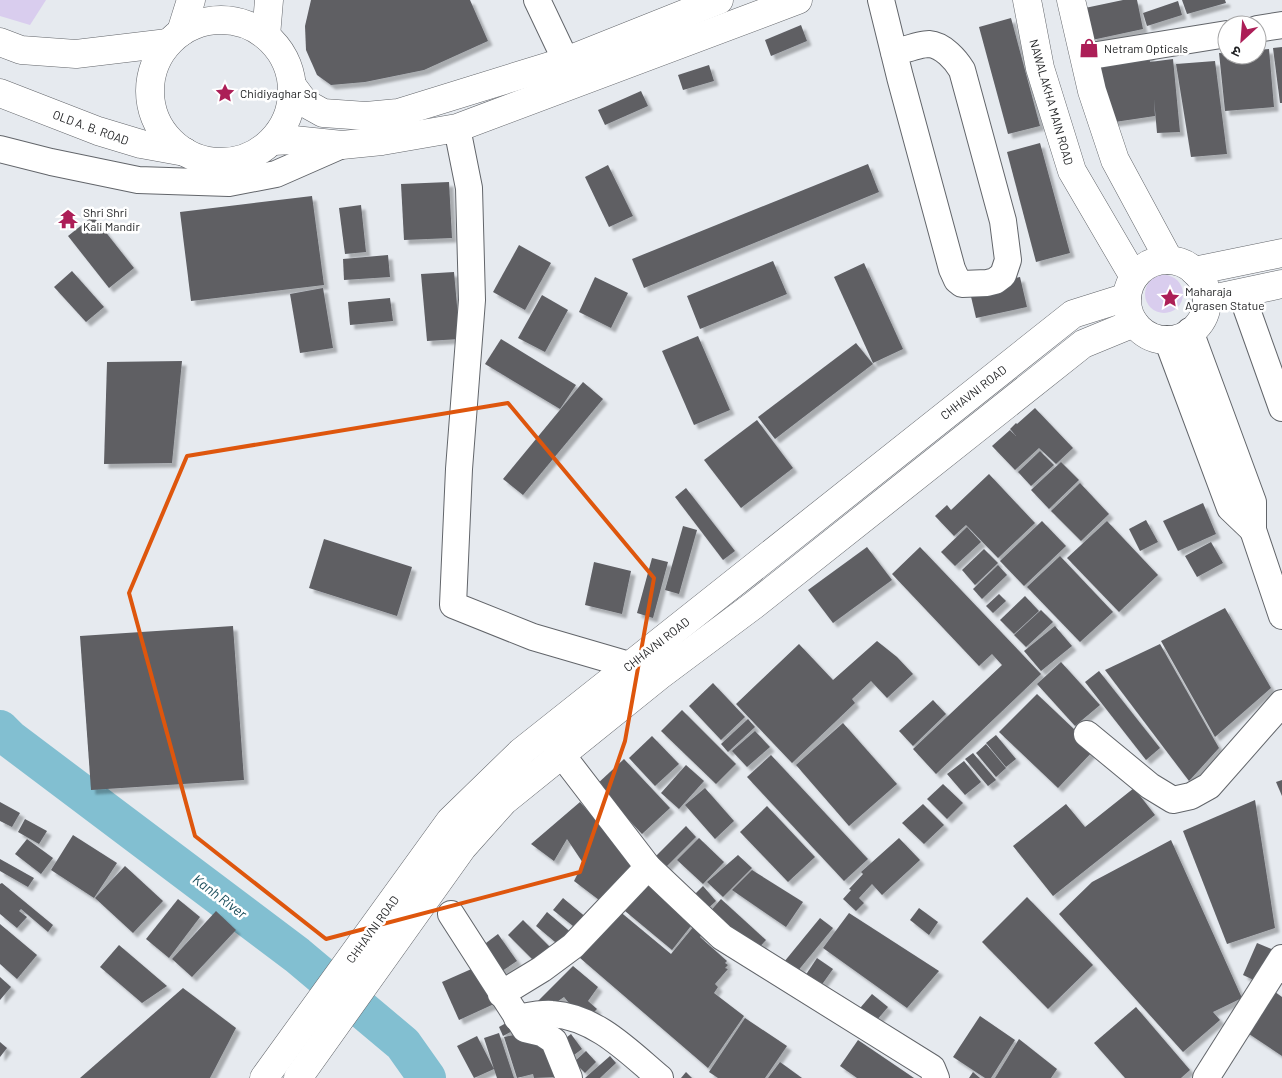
<svg xmlns="http://www.w3.org/2000/svg" width="1282" height="1078" font-family="Barlow,'Noto Sans Devanagari',sans-serif">
<defs>
<filter id="shadow"><feDropShadow dx="4.5" dy="4.5" stdDeviation="1" flood-color="#0004"/></filter>
</defs>
<rect width="100%" height="100%" fill="#e6eaef"/>
<g fill="#d9cdee">
<polygon points="0,0 46,0 30,25 0,16"/>
<circle cx="1164" cy="294" r="19"/>
</g>
<g fill="none" stroke-linecap="round" stroke-linejoin="round">
<polyline stroke="#82bfd1" stroke-width="38" points="0,729 10,739 297,955 403,1044 427,1078"/>
</g>
<g fill="#5e5f64" filter="url(#shadow)">
<polygon points="311,0 470,0 488,41 424,70 365,82 331,85 317,75 306,50 305,26"/>
<polygon points="1123,0 1137,0 1143,29 1092,40 1085,8"/>
<polygon points="1182,0 1225,0 1226,3 1187,14"/>
<polygon points="1178,1 1182,15 1147,26 1143,13"/>
<polygon points="1011,18 1040,126 1008,134 979,27"/>
<polygon points="801,25 807,41 771,56 765,40"/>
<polygon points="1282,47 1282,103 1280,103 1273,48"/>
<polygon points="1269,49 1274,107 1225,111 1219,53 1257,55 1257,50"/>
<polygon points="1149,51 1150,62 1173,59 1180,132 1157,133 1154,99 1155,116 1108,123 1097,63"/>
<polygon points="1215,61 1227,154 1191,157 1176,64"/>
<polygon points="709,65 714,81 683,90 678,75"/>
<polygon points="641,91 648,106 605,125 598,110"/>
<polygon points="1040,143 1070,253 1036,262 1007,152"/>
<polygon points="868,164 879,192 644,288 632,259"/>
<polygon points="608,165 633,216 609,227 585,177"/>
<polygon points="449,182 452,238 404,240 401,184"/>
<polygon points="312,196 324,285 191,301 180,212"/>
<polygon points="361,205 366,252 345,254 339,208"/>
<polygon points="93,216 134,268 109,288 68,236"/>
<polygon points="519,245 551,263 525,310 493,292"/>
<polygon points="388,255 390,277 344,280 343,259"/>
<polygon points="773,261 787,294 700,329 687,296"/>
<polygon points="864,263 903,349 873,363 834,277"/>
<polygon points="72,271 104,307 86,322 54,287"/>
<polygon points="454,272 460,339 427,341 421,274"/>
<polygon points="595,277 628,293 611,328 579,312"/>
<polygon points="1020,277 1027,307 976,318 969,288"/>
<polygon points="323,288 333,348 300,353 290,294"/>
<polygon points="542,295 568,310 545,352 518,338"/>
<polygon points="390,298 393,321 350,325 348,302"/>
<polygon points="698,336 730,410 694,425 662,351"/>
<polygon points="501,339 576,385 560,409 485,364"/>
<polygon points="856,343 873,364 775,439 758,417"/>
<polygon points="182,361 172,463 104,464 107,362"/>
<polygon points="583,382 603,399 523,495 503,479"/>
<polygon points="1035,408 1073,448 1056,464 1039,448 1015,470 992,446 1010,430 1016,436 1010,429 1016,423 1017,424"/>
<polygon points="757,420 793,468 741,508 704,460"/>
<polygon points="1040,451 1054,465 1031,486 1018,472"/>
<polygon points="1061,462 1079,480 1049,509 1031,490"/>
<polygon points="989,474 1035,523 998,558 966,525 954,536 935,516 947,505 951,510"/>
<polygon points="1080,483 1109,514 1081,541 1051,511"/>
<polygon points="686,488 735,551 723,560 675,497"/>
<polygon points="1203,503 1216,534 1178,551 1163,521"/>
<polygon points="1146,520 1158,542 1140,551 1129,529"/>
<polygon points="1042,521 1066,546 1024,586 1000,561"/>
<polygon points="1107,521 1158,575 1119,612 1067,558"/>
<polygon points="683,526 697,530 679,594 665,590"/>
<polygon points="967,527 981,542 955,566 941,552"/>
<polygon points="324,539 412,567 397,616 309,588"/>
<polygon points="1211,542 1223,563 1197,577 1185,556"/>
<polygon points="867,547 892,580 833,623 808,590"/>
<polygon points="920,547 1041,674 936,774 913,749 1002,665 992,654 979,666 892,574"/>
<polygon points="984,549 998,563 975,585 962,570"/>
<polygon points="1060,556 1113,612 1080,642 1027,587"/>
<polygon points="652,558 668,562 653,618 637,613"/>
<polygon points="594,562 631,571 622,614 585,605"/>
<polygon points="998,565 1007,575 982,599 973,589"/>
<polygon points="999,594 1006,601 993,613 986,606"/>
<polygon points="1025,596 1039,611 1014,634 1000,620"/>
<polygon points="1225,608 1271,688 1215,737 1161,641"/>
<polygon points="1041,610 1053,622 1026,647 1014,635"/>
<polygon points="233,626 244,780 91,790 80,636"/>
<polygon points="1055,626 1072,646 1041,671 1024,651"/>
<polygon points="877,641 897,657 913,674 887,698 871,681 852,699 855,703 792,763 736,704 799,644 833,680"/>
<polygon points="1160,644 1219,748 1189,781 1105,670"/>
<polygon points="1061,662 1100,705 1075,726 1037,684"/>
<polygon points="1099,671 1160,748 1146,760 1085,682"/>
<polygon points="713,683 745,717 721,740 689,706"/>
<polygon points="1037,694 1095,749 1058,788 999,732"/>
<polygon points="933,700 946,714 913,746 899,731"/>
<polygon points="682,710 736,764 716,784 661,731"/>
<polygon points="748,719 755,727 728,752 721,744"/>
<polygon points="843,723 897,784 849,826 796,765"/>
<polygon points="755,731 770,747 747,767 732,751"/>
<polygon points="996,735 1016,759 1006,767 986,743"/>
<polygon points="652,736 679,764 655,786 629,758"/>
<polygon points="986,744 1006,768 996,777 976,753"/>
<polygon points="973,753 996,780 988,786 965,759"/>
<polygon points="771,755 868,859 844,881 747,777"/>
<polygon points="624,759 670,808 642,834 596,785"/>
<polygon points="964,761 981,782 965,795 947,774"/>
<polygon points="686,765 704,781 679,809 661,793"/>
<polygon points="1282,780 1282,796 1276,782"/>
<polygon points="943,784 963,803 947,819 927,799"/>
<polygon points="705,788 734,821 715,839 685,805"/>
<polygon points="1134,788 1155,815 1053,896 1013,846 1066,804 1085,827"/>
<polygon points="1255,800 1275,928 1227,944 1183,831"/>
<polygon points="0,802 20,813 12,827 0,821"/>
<polygon points="580,802 636,866 603,903 574,881 583,863 567,839 554,861 531,844"/>
<polygon points="923,804 944,825 924,844 902,823"/>
<polygon points="767,806 815,857 788,882 740,832"/>
<polygon points="25,819 47,831 39,844 18,832"/>
<polygon points="686,826 696,837 662,871 651,861"/>
<polygon points="73,835 117,863 94,898 51,870"/>
<polygon points="699,838 724,862 703,884 677,860"/>
<polygon points="899,838 920,860 882,895 872,884 859,898 864,903 856,911 843,899 851,890 849,889 863,874 861,872"/>
<polygon points="27,839 53,858 41,874 15,854"/>
<polygon points="1171,840 1242,998 1213,1012 1220,1020 1183,1052 1059,914 1092,882"/>
<polygon points="738,855 752,868 723,897 707,882"/>
<polygon points="0,859 34,878 28,887 0,871"/>
<polygon points="125,866 163,901 133,933 95,898"/>
<polygon points="752,870 803,902 786,927 732,890"/>
<polygon points="651,878 698,917 672,950 625,911"/>
<polygon points="2,883 53,925 48,932 21,909 19,911 27,917 17,928 0,914 0,884"/>
<polygon points="703,886 716,901 704,912 691,898"/>
<polygon points="1027,897 1093,965 1048,1009 982,942"/>
<polygon points="563,898 588,919 578,930 553,910"/>
<polygon points="178,899 200,917 169,958 146,939"/>
<polygon points="721,899 766,940 753,954 708,914"/>
<polygon points="919,908 938,922 929,935 910,920"/>
<polygon points="618,910 671,954 699,920 708,927 700,937 727,961 725,963 728,965 725,968 728,969 715,984 718,987 714,993 744,1016 708,1068 580,958"/>
<polygon points="216,911 236,930 192,977 172,959"/>
<polygon points="547,912 574,935 561,947 536,926"/>
<polygon points="849,913 939,971 907,1008 823,948"/>
<polygon points="820,918 833,928 797,972 784,962"/>
<polygon points="523,920 555,952 540,967 508,935"/>
<polygon points="0,924 37,955 17,979 0,964"/>
<polygon points="498,934 517,961 496,975 478,949"/>
<polygon points="1257,943 1274,950 1260,983 1243,975"/>
<polygon points="119,945 167,986 142,1003 100,967"/>
<polygon points="817,958 833,969 818,990 803,979"/>
<polygon points="573,966 598,987 588,1001 597,1009 587,1019 572,1007 564,997 544,1011 536,1003"/>
<polygon points="476,967 494,1004 459,1020 442,982"/>
<polygon points="0,977 11,987 0,1000"/>
<polygon points="183,988 236,1028 210,1078 80,1078"/>
<polygon points="1271,989 1282,997 1282,1056 1243,1030"/>
<polygon points="872,994 888,1007 871,1027 855,1014"/>
<polygon points="1136,1007 1190,1070 1181,1078 1125,1078 1094,1043"/>
<polygon points="980,1016 1015,1040 991,1078 985,1078 953,1057"/>
<polygon points="515,1018 520,1027 503,1036 499,1027"/>
<polygon points="745,1018 787,1046 765,1078 718,1078 709,1072"/>
<polygon points="499,1033 514,1078 497,1078 494,1069 474,1078 457,1046 477,1036 494,1069 484,1038"/>
<polygon points="524,1033 526,1043 547,1039 556,1077 534,1078 533,1074 517,1078 504,1037"/>
<polygon points="571,1034 582,1049 570,1058 558,1044"/>
<polygon points="1019,1039 1057,1069 1051,1078 995,1078"/>
<polygon points="858,1040 914,1078 857,1078 840,1066"/>
<polygon points="0,1042 7,1048 0,1057"/>
<polygon points="586,1051 596,1062 585,1073 574,1062"/>
<polygon points="610,1056 616,1063 600,1078 585,1078"/>
<polygon points="780,1062 802,1078 768,1078"/>
<polygon points="686,1072 692,1078 681,1078"/>
<polygon points="973,1072 980,1078 969,1078"/>
</g>
<g fill="none" stroke-linecap="round" stroke-linejoin="round">
<defs>
<g id="minor">
<polyline points="537,0 566,61"/>
<path d="M881,0L900,77L952,269L957,280L962,284L987,283L995,281L1003,275L1008,260L1003,221L962,70C956,60 943,45 929,44C920,44 904,50 894,53"/>
<polyline points="1257,29 1282,25"/>
<polyline points="1085,57 1227,34"/>
<polyline points="457,128 469,188 472,300 459,469 453,605 533,637 629,665"/>
<polyline points="0,149 51,162 138,180 229,183 276,174 342,145"/>
<polyline points="1241,293 1282,408"/>
<polyline points="1190,331 1253,502 1253,530 1282,616"/>
<polyline points="1167,339 1230,508 1253,530"/>
<polyline points="552,734 562,755 648,867 722,937 932,1068 936,1078"/>
<polyline points="1087,734 1150,786 1173,800 1191,796 1209,786 1282,703"/>
<polyline points="451,914 525,1029 542,1033 554,1041 569,1078"/>
<polyline points="501,994 542,969 573,946 648,867"/>
<path d="M517,1018C528,1016 541,1013 552,1014C596,1017 628,1051 660,1078"/>
<polyline points="1206,1078 1282,958"/>
</g>
<g id="major">
<polyline points="1027,0 1040,68 1072,171 1134,277"/>
<polyline points="1071,0 1092,91 1115,160 1169,260"/>
<circle cx="221" cy="91" r="71"/>
<polyline points="181,32 191,0"/>
<polyline points="266,36 269,0"/>
<polyline points="0,42 21,50 76,54 168,43"/>
<polyline points="293,87 305,103 323,113 366,116 398,113 566,61 719,0"/>
<polyline points="0,93 98,131 141,144 185,152"/>
<polyline points="273,141 294,140 342,145 382,141 457,128 798,0"/>
<circle cx="1167" cy="300" r="40"/>
<polyline points="1194,271 1282,253"/>
<polyline points="1207,300 1282,284"/>
<polyline points="264,1078 450,821 521,752 1073,314 1127,297"/>
<polyline points="298,1078 462,848 504,801 659,676 754,605 1083,344 1134,323"/>
</g>
</defs>
<use href="#minor" stroke="#62656a" stroke-width="28"/>
<use href="#major" stroke="#62656a" stroke-width="29"/>
<use href="#minor" stroke="#fff" stroke-width="26"/>
<use href="#major" stroke="#fff" stroke-width="28"/>
</g>
<path fill="none" stroke="#de560d" stroke-width="4" stroke-linejoin="round" d="M508,403L654,578L625,741L580,872L326,939L195,836L129,593L187,456Z"/>
<defs>
<symbol id="shop-bare" viewBox="-9 -9 18 18"><path d="M-5-2.5h2.3a2.7 3.5 0 0 1 5.4 0H5L5.5 6h-11ZM-1.5-2.5h3a1.5 2.3 0 0 0-3 0Z" fill="#ac1e57" stroke="#fff" stroke-width="2.5" paint-order="stroke"/></symbol>
<symbol id="sight-bare" viewBox="-9 -9 18 18"><path d="M0-6L1.8-2.2L6-1.7L2.9 1.2L3.7 5.4L0 3.3L-3.7 5.4L-2.9 1.2L-6-1.7L-1.8-2.2Z" fill="#ac1e57" stroke="#fff" stroke-width="2.5" paint-order="stroke"/></symbol>
<symbol id="temple-bare" viewBox="-9 -9 18 18"><path d="M0-6L5-2H3V0L6.5 2.5H4V6H1.5V3h-3V6H-4V2.5H-6.5L-3 0V-2H-5Z" fill="#ac1e57" stroke="#fff" stroke-width="2.5" paint-order="stroke"/></symbol>
</defs>
<g fill-rule="evenodd">
<use href="#shop-bare" x="1075" y="34" width="28" height="28"/>
<use href="#sight-bare" x="211" y="79" width="28" height="28"/>
<use href="#temple-bare" x="54" y="205" width="28" height="28"/>
<use href="#sight-bare" x="1156" y="284" width="28" height="28"/>
</g>
<g text-anchor="middle" dominant-baseline="central" stroke-width="5" stroke-linejoin="round" paint-order="stroke">
<g font-size="12" fill="#1e1f21" stroke="#fff" text-anchor="start">
<text x="1104" y="48">Netram Opticals</text>
<text x="240" y="93">Chidiyaghar Sq</text>
<text x="83" y="212">Shri Shri<tspan x="83" dy="14">Kali Mandir</tspan></text>
<text x="1185" y="291">Maharaja<tspan x="1185" dy="14">Agrasen Statue</tspan></text>
</g>
<g font-size="12" fill="#1e1f21" stroke="#fff">
<text transform="translate(1052 102) rotate(74)">NAWALAKHA MAIN ROAD</text>
<text transform="translate(91 127) rotate(20)">OLD A. B. ROAD</text>
<text transform="translate(973 392) rotate(-38)">CHHAVNI ROAD</text>
<text transform="translate(656 644) rotate(-38)">CHHAVNI ROAD</text>
<text transform="translate(372 929) rotate(-54)">CHHAVNI ROAD</text>
</g>
<g font-size="14" font-style="italic" fill="#184c5a" stroke="#fff">
<text transform="translate(220 896) rotate(37)">Kanh River</text>
</g>
</g>
<g transform="translate(1242 40) rotate(206)"><circle r="24" fill="#ffffff" stroke="#a5a5a6"/>
<path d="M0-4L9 19L0 12L-9 19Z" fill="#ac1e57"/>
<text y="-8" font-size="14" font-weight="bold" text-anchor="middle" fill="#1e1f21">उ</text>
</g>
</svg>
